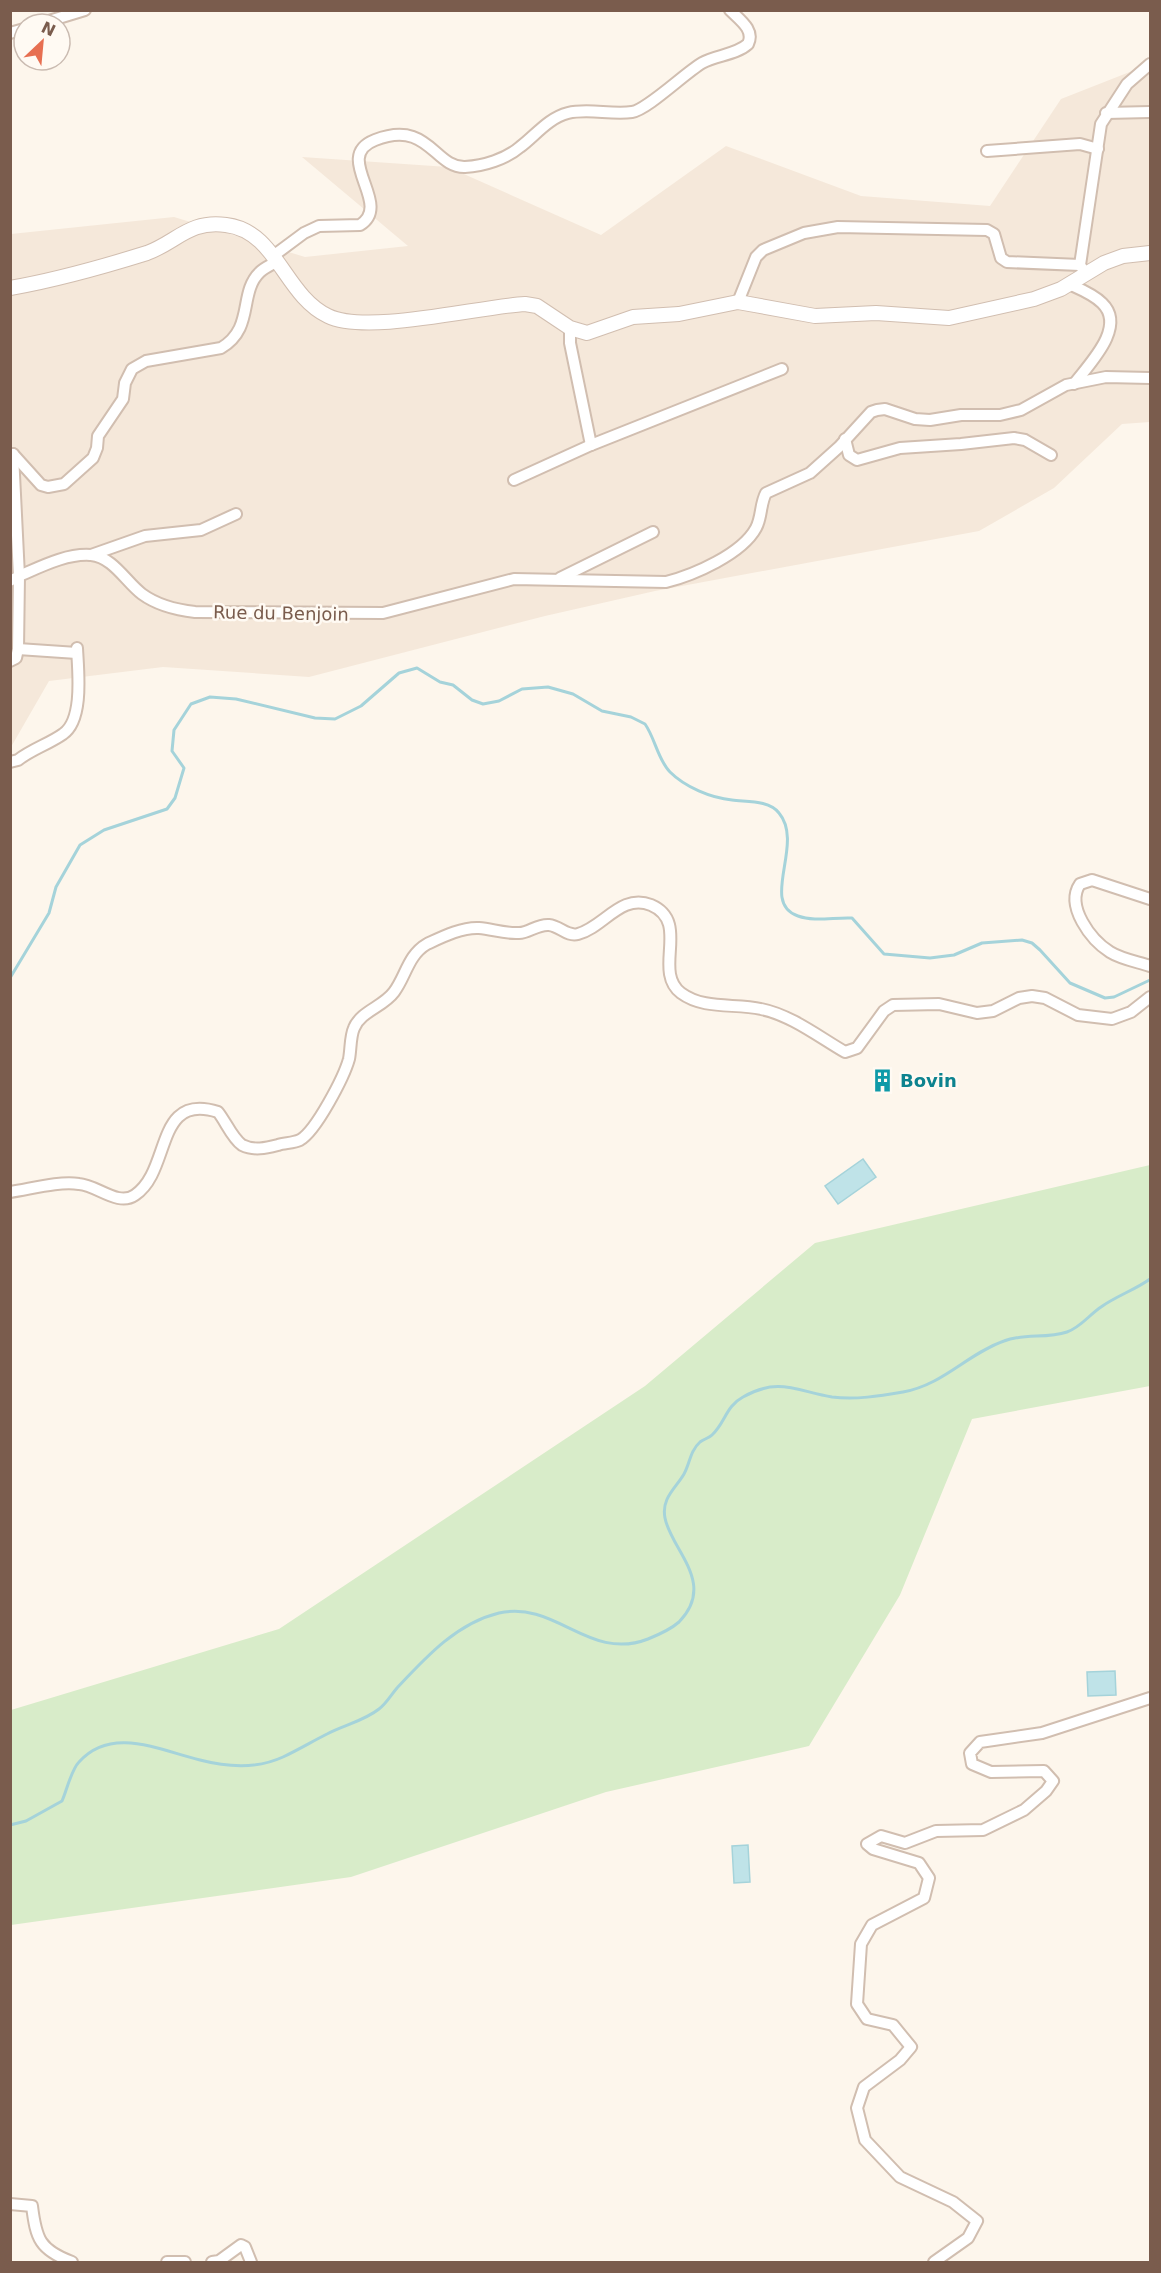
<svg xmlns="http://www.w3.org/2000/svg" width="1161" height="2273" font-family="'DejaVu Sans',sans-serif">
<rect width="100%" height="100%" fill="#fdf6ec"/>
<polygon fill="#f5e8da" points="1150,64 1150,422 1122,424 1054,488 979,531 655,591 545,616 309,677 163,667 49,681 11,747 11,234 174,217 305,257 408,246 302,157 448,167 601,235 726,146 861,196 990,206 1061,99"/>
<polygon fill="#d8ecc9" points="1150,1165 1150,1386 972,1419 900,1595 809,1746 606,1792 351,1877 11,1925 11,1710 279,1629 645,1386 815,1243"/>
<g fill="#bfe3e8" stroke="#a5d3da" stroke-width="1.5">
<polygon points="863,1159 876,1177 838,1204 825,1186"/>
<polygon points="1115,1671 1116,1695 1088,1696 1087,1672"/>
<polygon points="748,1845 750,1882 734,1883 732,1846"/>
</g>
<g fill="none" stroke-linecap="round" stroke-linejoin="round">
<g stroke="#a5d3da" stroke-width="3">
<path d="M10,978L49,913L56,887L80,845L104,830L167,809L175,798L184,768L172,751L174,730L191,704L210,697L236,699L315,718L335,719L361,706L399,673L417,668L440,682L453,685L472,700L483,704L499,701L522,689L548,687L573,694L602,711L631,717L645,724C655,738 658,760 670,772C685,787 711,798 732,800C747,802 769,800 779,813C805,844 759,903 798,916C814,922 835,917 852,918L884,954L930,958L954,955L982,943L1022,940L1032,943L1040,950L1070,983L1105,998L1114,997L1150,980"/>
<path d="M10,1825L26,1821L62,1801C67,1790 71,1770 79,1762C112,1725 161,1751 200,1760C227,1767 257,1769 283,1757C298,1750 313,1741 327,1734C344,1725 364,1721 379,1709C386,1704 391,1695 397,1688C426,1657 457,1623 499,1613C556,1600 589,1662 648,1639C658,1635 671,1629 679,1622C717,1583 671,1550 665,1518C661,1498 676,1488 684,1474C690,1463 690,1451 700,1442C704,1439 709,1438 712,1435C725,1423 726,1406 743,1397C778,1377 797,1391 832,1397C855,1400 880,1396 903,1392C943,1385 967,1354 1004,1341C1024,1333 1046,1339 1067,1332C1081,1327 1089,1315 1101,1307C1116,1296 1135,1290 1150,1279"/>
</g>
<defs>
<g id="minor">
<polyline points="39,24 85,10"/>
<polyline points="10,33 24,29"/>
<polyline points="1106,113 1150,112"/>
<polyline points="987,151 1080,144 1098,149"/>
<path d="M273,256L304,233L319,226L360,225C394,204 331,157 375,140C429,119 434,168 465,167C484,166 506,159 520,147C535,136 548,118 568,113C588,108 611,115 632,112C647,110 685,73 702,63C716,55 736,55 748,44C755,30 740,20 730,10"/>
<polyline points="1084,271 1080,265 1101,124 1127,84 1150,64"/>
<path d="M1069,284C1080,289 1093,294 1102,303C1127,327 1089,364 1074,384"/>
<polyline points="738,302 756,257 763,250 804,233 838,227 987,230 994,234 1001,258 1007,262 1080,265"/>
<polyline points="570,328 570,343 591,445"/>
<polyline points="845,439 849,455 857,460 900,448 961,444 1014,438 1025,440 1051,455"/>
<path d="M13,454L41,485L48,487L64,484L93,458L97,448L98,436L123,399L125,383L132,369L146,361L221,348C255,328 238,293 260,272C264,268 271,265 276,262"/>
<polyline points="514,480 591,445 782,369"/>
<polyline points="91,555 145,536 201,530 236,514"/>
<polyline points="560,578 653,532"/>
<polyline points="10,581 19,576 13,454"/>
<polyline points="18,649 77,653"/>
<path d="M10,661L16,658L18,649L19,576C40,567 67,553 91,555C113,557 126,582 142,594C157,605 177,610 195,612L383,613L514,579L666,582C694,575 742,554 756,528C762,517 760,504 766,493L810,473L839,447L871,412L877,410L885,409L915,419L930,420L961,415H1000L1021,410L1066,385L1106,377L1150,378"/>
<path d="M10,762L18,760C32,749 49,744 63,734C84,720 78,670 77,648"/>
<path d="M1150,899L1092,880L1080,884C1065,906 1091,940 1110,952C1121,959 1138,962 1150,966"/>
<path d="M10,1192C31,1189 58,1181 79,1184C97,1185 118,1207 135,1195C172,1170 154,1092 218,1112C226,1122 232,1138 242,1145C254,1151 266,1148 278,1145C284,1143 294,1143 300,1140C316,1131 344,1077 349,1059C351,1049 350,1037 354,1028C361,1011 383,1007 394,992C406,976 408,955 427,944C442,937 462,927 479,928C492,929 505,934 519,933C529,933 537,924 549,925C560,926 567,937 578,934C604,927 621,893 651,905C691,922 652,971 681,993C704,1010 735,1003 761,1009C791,1015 819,1037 845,1052L857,1048L884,1011L893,1005L939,1004L977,1013L993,1011L1019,998L1032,996L1045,998L1078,1015L1112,1019L1131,1012L1150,997"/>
<path d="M10,2204L32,2206C36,2239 40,2250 72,2262"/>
<polyline points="167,2262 185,2262"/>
<polyline points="212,2262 219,2261 241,2245 245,2247 251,2262"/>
<polyline points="934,2262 968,2238 977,2221 953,2202 900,2177 865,2140 857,2108 864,2087 900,2060 911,2047 893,2025 867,2019 857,2004 861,1944 872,1925 924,1898 929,1878 919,1863 873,1849 867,1844 881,1836 905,1843 936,1831 983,1830 1024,1810 1046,1791 1053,1781 1044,1771 991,1772 972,1764 970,1753 980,1742 1042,1733 1150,1698"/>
</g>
<path id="tertiary" d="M10,288C56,280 102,267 147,253C177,242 189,220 226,225C277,231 284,295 328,316C367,335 477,307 525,304L537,306L570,328L587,333L633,317L679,314L738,302L815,316L876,313L949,318L1034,299L1061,289L1104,263L1123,256L1150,253"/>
</defs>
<use href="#minor" stroke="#d1beb0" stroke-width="14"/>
<use href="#tertiary" stroke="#d1beb0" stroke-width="16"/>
<use href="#minor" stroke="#fff" stroke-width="10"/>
<use href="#tertiary" stroke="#fff" stroke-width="14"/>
</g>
<defs>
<symbol id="building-bare" viewBox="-9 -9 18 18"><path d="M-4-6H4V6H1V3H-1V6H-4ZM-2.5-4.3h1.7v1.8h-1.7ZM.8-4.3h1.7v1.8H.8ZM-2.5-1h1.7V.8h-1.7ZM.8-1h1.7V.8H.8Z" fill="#0f9aa8" stroke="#fffaf3" stroke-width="2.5" paint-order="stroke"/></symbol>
</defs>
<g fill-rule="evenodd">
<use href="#building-bare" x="866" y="1064" width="33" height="33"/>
</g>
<g text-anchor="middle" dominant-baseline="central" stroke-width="5" stroke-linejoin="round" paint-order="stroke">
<g font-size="18" fill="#7a5c4d" stroke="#fffaf3">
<text transform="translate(281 613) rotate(1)">Rue du Benjoin</text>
</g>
<g font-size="18" font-weight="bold" fill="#0d838f" stroke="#fffaf3" text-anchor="start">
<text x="900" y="1080">Bovin</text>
</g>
</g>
<rect width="1161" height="2273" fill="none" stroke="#7a5c4d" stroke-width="24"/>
<g transform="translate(42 42) rotate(26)"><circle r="28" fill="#fffaf3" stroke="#cabbb1" stroke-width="1.5"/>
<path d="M0-4.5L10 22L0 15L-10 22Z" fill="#e76f51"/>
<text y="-9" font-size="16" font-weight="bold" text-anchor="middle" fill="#7a5c4d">N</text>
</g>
</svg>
